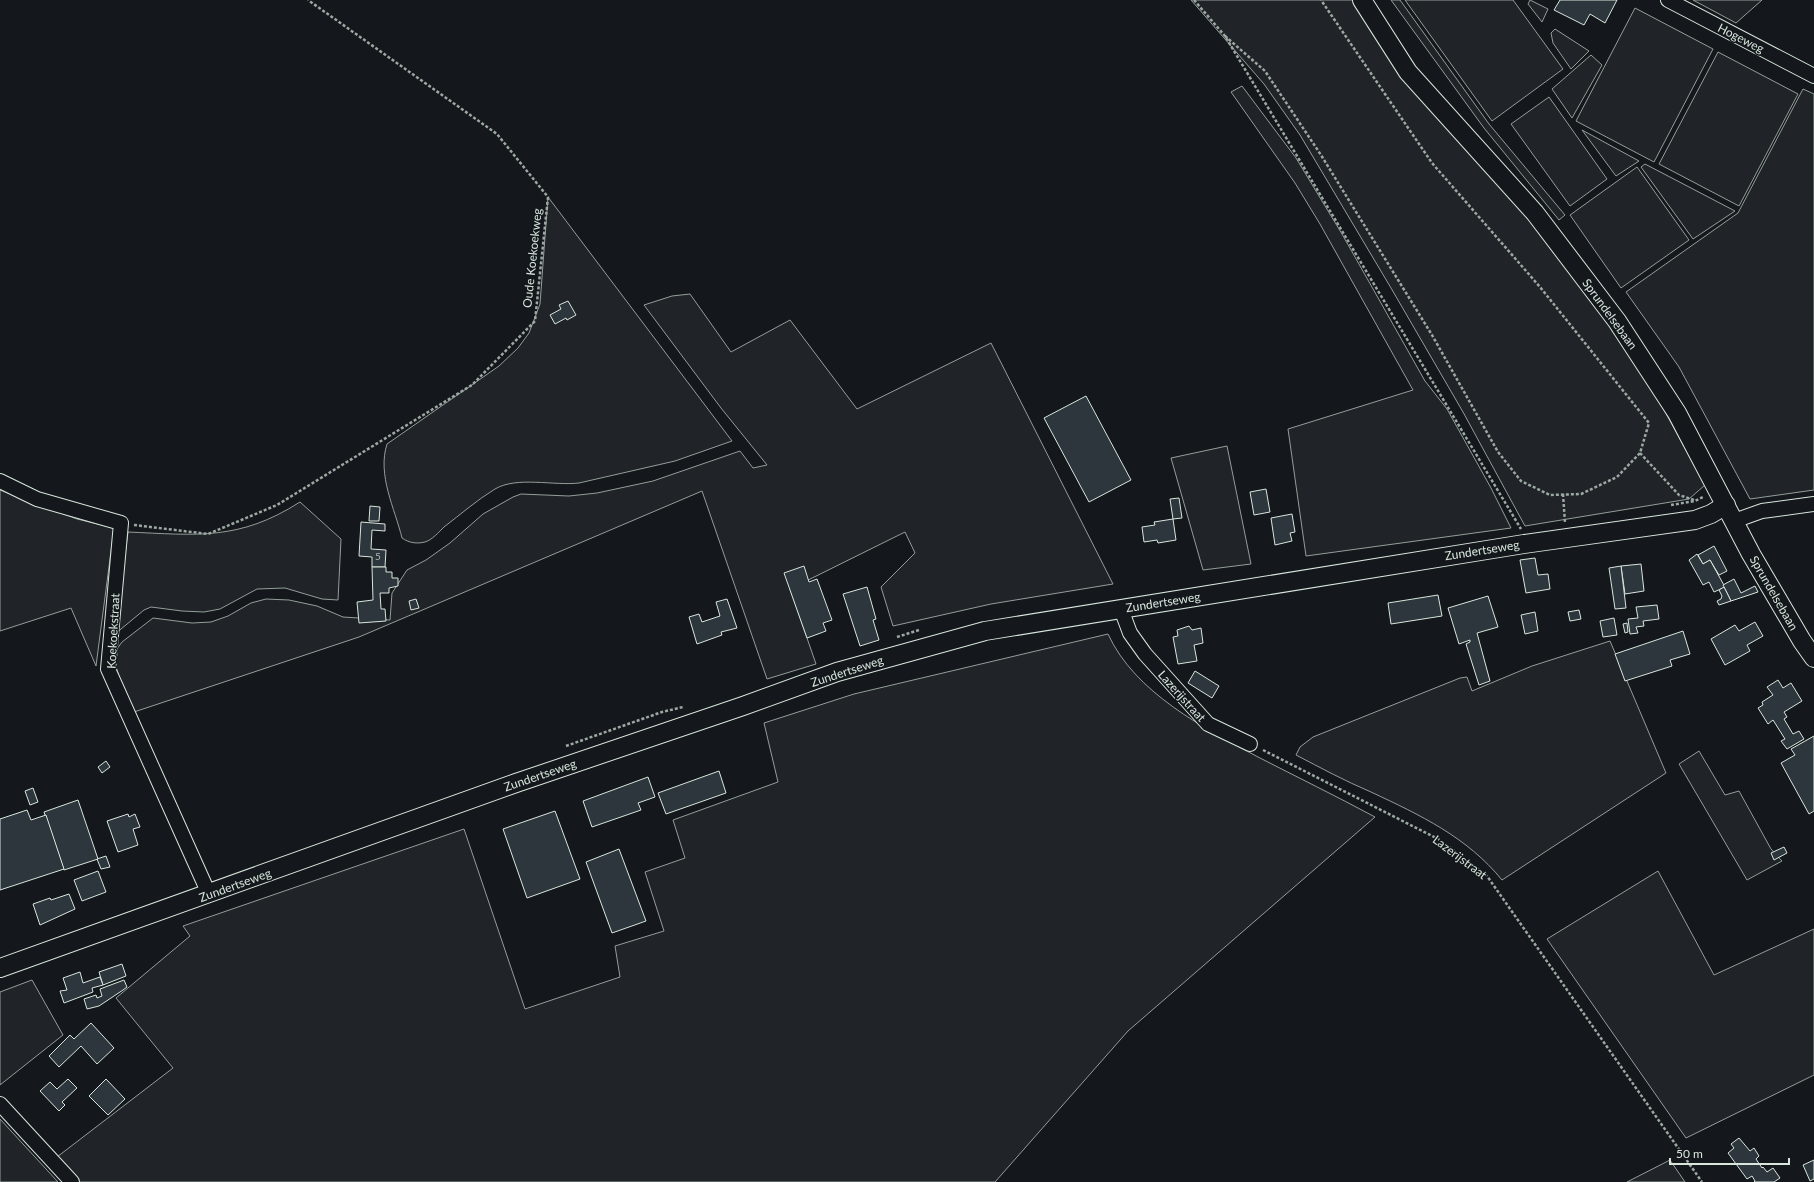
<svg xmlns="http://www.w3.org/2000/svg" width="1814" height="1182" font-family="Lato,sans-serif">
<rect width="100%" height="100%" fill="#14181c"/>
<g fill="#202428" stroke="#939e99">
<polygon points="1191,0 1358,0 1538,228 1614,331 1657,397 1705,485 1689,499 1525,526 1463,412 1391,288 1300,135 1264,84"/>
<polygon points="1391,0 1400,0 1489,124 1565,215 1559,220 1484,128"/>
<polygon points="1405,0 1513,0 1563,69 1492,121"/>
<polygon points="1530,0 1548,9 1542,22 1528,4"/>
<polygon points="1693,0 1762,0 1736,23"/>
<polygon points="1635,8 1713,49 1654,162 1576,121"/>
<polygon points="1555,29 1589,51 1571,69 1553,43 1551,33"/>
<polygon points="1718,52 1798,94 1739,206 1659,164"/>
<polygon points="1591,55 1602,65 1572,118 1552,89"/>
<polygon points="1242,86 1296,158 1342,234 1425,381 1447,409 1491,488 1511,528 1306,556 1288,429 1413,390 1320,224 1295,183 1231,92"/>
<polygon points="1803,89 1814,94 1814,490 1750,499 1679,367 1626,292 1738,213"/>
<polygon points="1549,97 1607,179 1570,206 1511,124"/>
<polygon points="1582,130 1639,161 1616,176"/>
<polygon points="1645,164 1735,211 1693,239 1641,167"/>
<polygon points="1637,167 1689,240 1621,288 1570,215"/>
<path d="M548,197L732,441L675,461L579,483C554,486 517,476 495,489C477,500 461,514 444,527C439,532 432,540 425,542C417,544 409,543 402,538C395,509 377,475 387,444L499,366L518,348L529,333L540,304Z"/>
<path d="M690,294L731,352L790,320L857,409L991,343L1113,584L991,604L893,626L881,587L915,553L905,532L790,589L816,664L767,679L702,491L359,637L134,712C125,692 116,675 114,653L122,642L153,618L192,623L211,622L228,616L251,603L266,599L289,600L317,606L343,617L390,620L392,593L407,570L426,560L450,543L483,514L513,497L521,494L569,496L597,493L653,481L740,451L753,468L767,465L721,408L644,305L672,296Z"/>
<polygon points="1227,446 1251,564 1203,570 1171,458"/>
<polygon points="0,490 77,519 114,528 96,666 71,608 0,631"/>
<path d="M300,502L341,539L338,600L322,599L285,588L257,589L220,609L204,612L182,611L151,607L144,610L115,634L128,532C197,535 239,541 300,502Z"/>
<path d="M1108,634C1135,693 1204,728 1258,757C1297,777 1336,796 1375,817L1128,1031L995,1182H80L57,1157L173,1068L116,998L190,936L183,926L464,829L525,1009L620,977L615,946L664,931L645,872L685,858L673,820L778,782L764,723L854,694Z"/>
<path d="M1610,641L1666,773L1502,880C1467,837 1420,815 1371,792C1345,781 1321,768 1296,755L1300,747L1313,737L1460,678L1467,677L1472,691L1532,666Z"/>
<polygon points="1699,751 1725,795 1739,791 1771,849 1782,861 1747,880 1679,764"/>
<polygon points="1658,871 1714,975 1814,929 1814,1075 1686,1138 1547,939"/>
<polygon points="32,980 63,1035 0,1085 0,992"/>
<polygon points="0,1119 58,1182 0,1182"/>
<polygon points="1670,1160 1685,1182 1627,1182"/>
</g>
<g fill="#2c363c" stroke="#d8e6dc">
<polygon points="1560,0 1617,0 1605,23 1590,14 1584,25 1554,10"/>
<polygon points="568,301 576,315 567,320 566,318 555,324 550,315 561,309 559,305"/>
<polygon points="1086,396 1131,480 1089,502 1044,418"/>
<polygon points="1266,489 1270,512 1254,515 1250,492"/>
<polygon points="1179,498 1182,518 1173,519 1170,499"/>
<polygon points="370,506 380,507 379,521 369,521"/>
<polygon points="1292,514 1295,532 1290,533 1292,541 1275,545 1271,518"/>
<polygon points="1173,519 1176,540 1158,543 1157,540 1144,542 1142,527 1155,525 1154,522"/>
<polygon points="361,522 385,524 385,531 372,530 371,549 386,550 385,567 372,567 372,557 359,556"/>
<polygon points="1714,546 1727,571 1719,575 1710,560 1703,564 1698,555"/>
<polygon points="1697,554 1703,564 1710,560 1725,587 1714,592 1709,582 1703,585 1689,560"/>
<polygon points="1535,558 1538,575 1548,574 1550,589 1526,593 1520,560"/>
<polygon points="1641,564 1644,591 1625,594 1621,566"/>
<polygon points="804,566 809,582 817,579 832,620 823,623 826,631 807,638 784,573"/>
<polygon points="1621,566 1626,608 1615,609 1609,568"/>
<polygon points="372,567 386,567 386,572 392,572 392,578 398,578 398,586 389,588 389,593 380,593 381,609 385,609 386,621 359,623 357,602 373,600"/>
<polygon points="1734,579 1741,593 1755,586 1758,592 1731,601 1723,585"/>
<polygon points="867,587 876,619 873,620 879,640 860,646 843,594"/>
<polygon points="1724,587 1731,601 1719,605 1717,601 1721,599 1722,596 1719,590"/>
<polygon points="1438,595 1442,616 1391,624 1388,603"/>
<polygon points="1488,596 1498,627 1477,633 1490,681 1479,685 1466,644 1470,642 1470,640 1459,644 1448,608"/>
<polygon points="416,599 419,608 411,610 409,601"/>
<polygon points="727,599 737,628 721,632 722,635 697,644 689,617 699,614 702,622 720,616 716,602"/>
<polygon points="1657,605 1659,619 1643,621 1644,626 1636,627 1638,633 1630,634 1628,619 1638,618 1636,607"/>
<polygon points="1579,610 1581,619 1570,621 1568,612"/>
<polygon points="1535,612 1538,631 1525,634 1521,615"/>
<polygon points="1614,618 1617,635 1603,637 1600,621"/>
<polygon points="1755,622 1763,636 1747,645 1750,651 1725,665 1711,639 1735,625 1739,631"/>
<polygon points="1627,623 1628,632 1625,633 1623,624"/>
<polygon points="1189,626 1192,630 1201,628 1203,643 1194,645 1197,661 1178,664 1173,637 1178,636 1177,630"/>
<polygon points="1683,631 1690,654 1670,660 1672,666 1625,681 1615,654"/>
<polygon points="1195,671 1219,686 1212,698 1188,683"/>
<polygon points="1778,680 1783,688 1791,683 1802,701 1784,712 1787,717 1784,719 1793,734 1799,731 1804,739 1787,749 1781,741 1785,739 1773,720 1768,724 1758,708 1763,705 1762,702 1773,695 1767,687"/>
<polygon points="1814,736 1814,811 1809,814 1781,763 1795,755 1791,749"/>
<polygon points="106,761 110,767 102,773 98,767"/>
<polygon points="719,771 726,793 666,814 658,793"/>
<polygon points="648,777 655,797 638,803 641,810 592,827 583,801"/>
<polygon points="33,788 38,802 30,805 25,791"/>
<polygon points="78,800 98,859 64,870 44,812"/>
<polygon points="27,810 31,820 46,815 64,869 0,890 0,819"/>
<polygon points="555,811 580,879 527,898 503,829"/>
<polygon points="128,814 129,817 135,814 140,827 133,829 138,845 118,852 107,821"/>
<polygon points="1784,847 1787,853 1774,860 1771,853"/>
<polygon points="619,849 646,921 612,933 586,862"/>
<polygon points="106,856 110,867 101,869 97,859"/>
<polygon points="98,871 106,892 82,901 74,880"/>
<polygon points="69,894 75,909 40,925 33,904 50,898 51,900"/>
<polygon points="122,964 126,976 103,985 99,972"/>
<polygon points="80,972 83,983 100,977 103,985 92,988 93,992 64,1003 60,991 67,990 63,978"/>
<polygon points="124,980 127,987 123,990 99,1006 87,1009 84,999 96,995 97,998 102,996 100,989"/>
<polygon points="91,1023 114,1048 97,1064 81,1046 59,1067 49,1056 70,1035 74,1039"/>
<polygon points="68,1079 77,1088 62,1102 65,1105 59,1111 40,1091 50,1082 57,1089"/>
<polygon points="106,1079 125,1099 108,1115 89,1096"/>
<polygon points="1739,1138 1750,1151 1754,1148 1759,1156 1756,1159 1762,1168 1763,1167 1767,1172 1773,1168 1780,1178 1774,1182 1754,1182 1755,1181 1752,1176 1747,1179 1728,1153 1734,1148 1731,1144"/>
<polygon points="1814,1160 1814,1179 1810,1181 1803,1165"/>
</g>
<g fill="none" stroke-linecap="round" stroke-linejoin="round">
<defs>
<g id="minor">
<polyline points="1668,0 1814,76"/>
<polyline points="0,481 37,499 121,523 108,669 209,894"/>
<polyline points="1734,521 1762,511 1814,504"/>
<polyline points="1121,609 1130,633 1145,654 1208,724 1250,744"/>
<polyline points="0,1104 72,1182"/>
</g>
<g id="tertiary">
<polyline points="1362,0 1408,72 1535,213 1617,321 1677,413 1751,554 1802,641 1814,658"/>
<polyline points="0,968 516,783 743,706 837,672 985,631 1524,544 1695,520 1711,514 1726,505"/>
</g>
</defs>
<use href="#minor" stroke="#d8e6dc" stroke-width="16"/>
<use href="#tertiary" stroke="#d8e6dc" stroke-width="20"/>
<g stroke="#9da8a2" stroke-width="2.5" stroke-dasharray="3 2" stroke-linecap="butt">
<polyline points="1194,0 1225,36 1521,529"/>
<polyline points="1225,36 1265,71 1321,155 1432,335 1498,452 1521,481 1550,495 1581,494 1617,477 1640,453 1649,423 1540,287 1432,163 1321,0"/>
<polyline points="1640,453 1679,495 1694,500"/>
<polyline points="1563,494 1565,523"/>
<polyline points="1671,505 1695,501 1703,497"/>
<polyline points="134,525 208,534 277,505 472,385 535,321 548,197 497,134 308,0"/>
<polyline points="897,637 919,630"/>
<polyline points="566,746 662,712 683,707"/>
<polyline points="1263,750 1440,840 1487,876 1702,1182"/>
</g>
<use href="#minor" stroke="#14181c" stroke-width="14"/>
<use href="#tertiary" stroke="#14181c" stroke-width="18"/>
</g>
<g text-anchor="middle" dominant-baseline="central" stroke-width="3" stroke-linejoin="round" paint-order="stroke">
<g font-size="10" fill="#adbab4">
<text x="378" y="556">5</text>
</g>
<g font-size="12" fill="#d8e6dc" stroke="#14181c">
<text transform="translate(1741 38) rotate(27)">Hogeweg</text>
<text transform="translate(532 258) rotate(-84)">Oude Koekoekweg</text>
<text transform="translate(1610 314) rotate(54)">Sprundelsebaan</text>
<text transform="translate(1482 550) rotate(-9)">Zundertseweg</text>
<text transform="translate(1774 593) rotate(60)">Sprundelsebaan</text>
<text transform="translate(1163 602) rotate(-9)">Zundertseweg</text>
<text transform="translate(113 631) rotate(-87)">Koekoekstraat</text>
<text transform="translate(847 671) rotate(-18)">Zundertseweg</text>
<text transform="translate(1182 696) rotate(48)">Lazerijstraat</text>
<text transform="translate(540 775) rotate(-19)">Zundertseweg</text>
<text transform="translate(1460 857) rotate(37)">Lazerijstraat</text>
<text transform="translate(235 885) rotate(-20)">Zundertseweg</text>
</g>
</g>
<path d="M1670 1158v6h119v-6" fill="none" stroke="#d8e6dc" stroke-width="2"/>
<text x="1676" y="1158" font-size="12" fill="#d8e6dc" stroke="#14181c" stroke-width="3" paint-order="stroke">50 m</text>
</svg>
